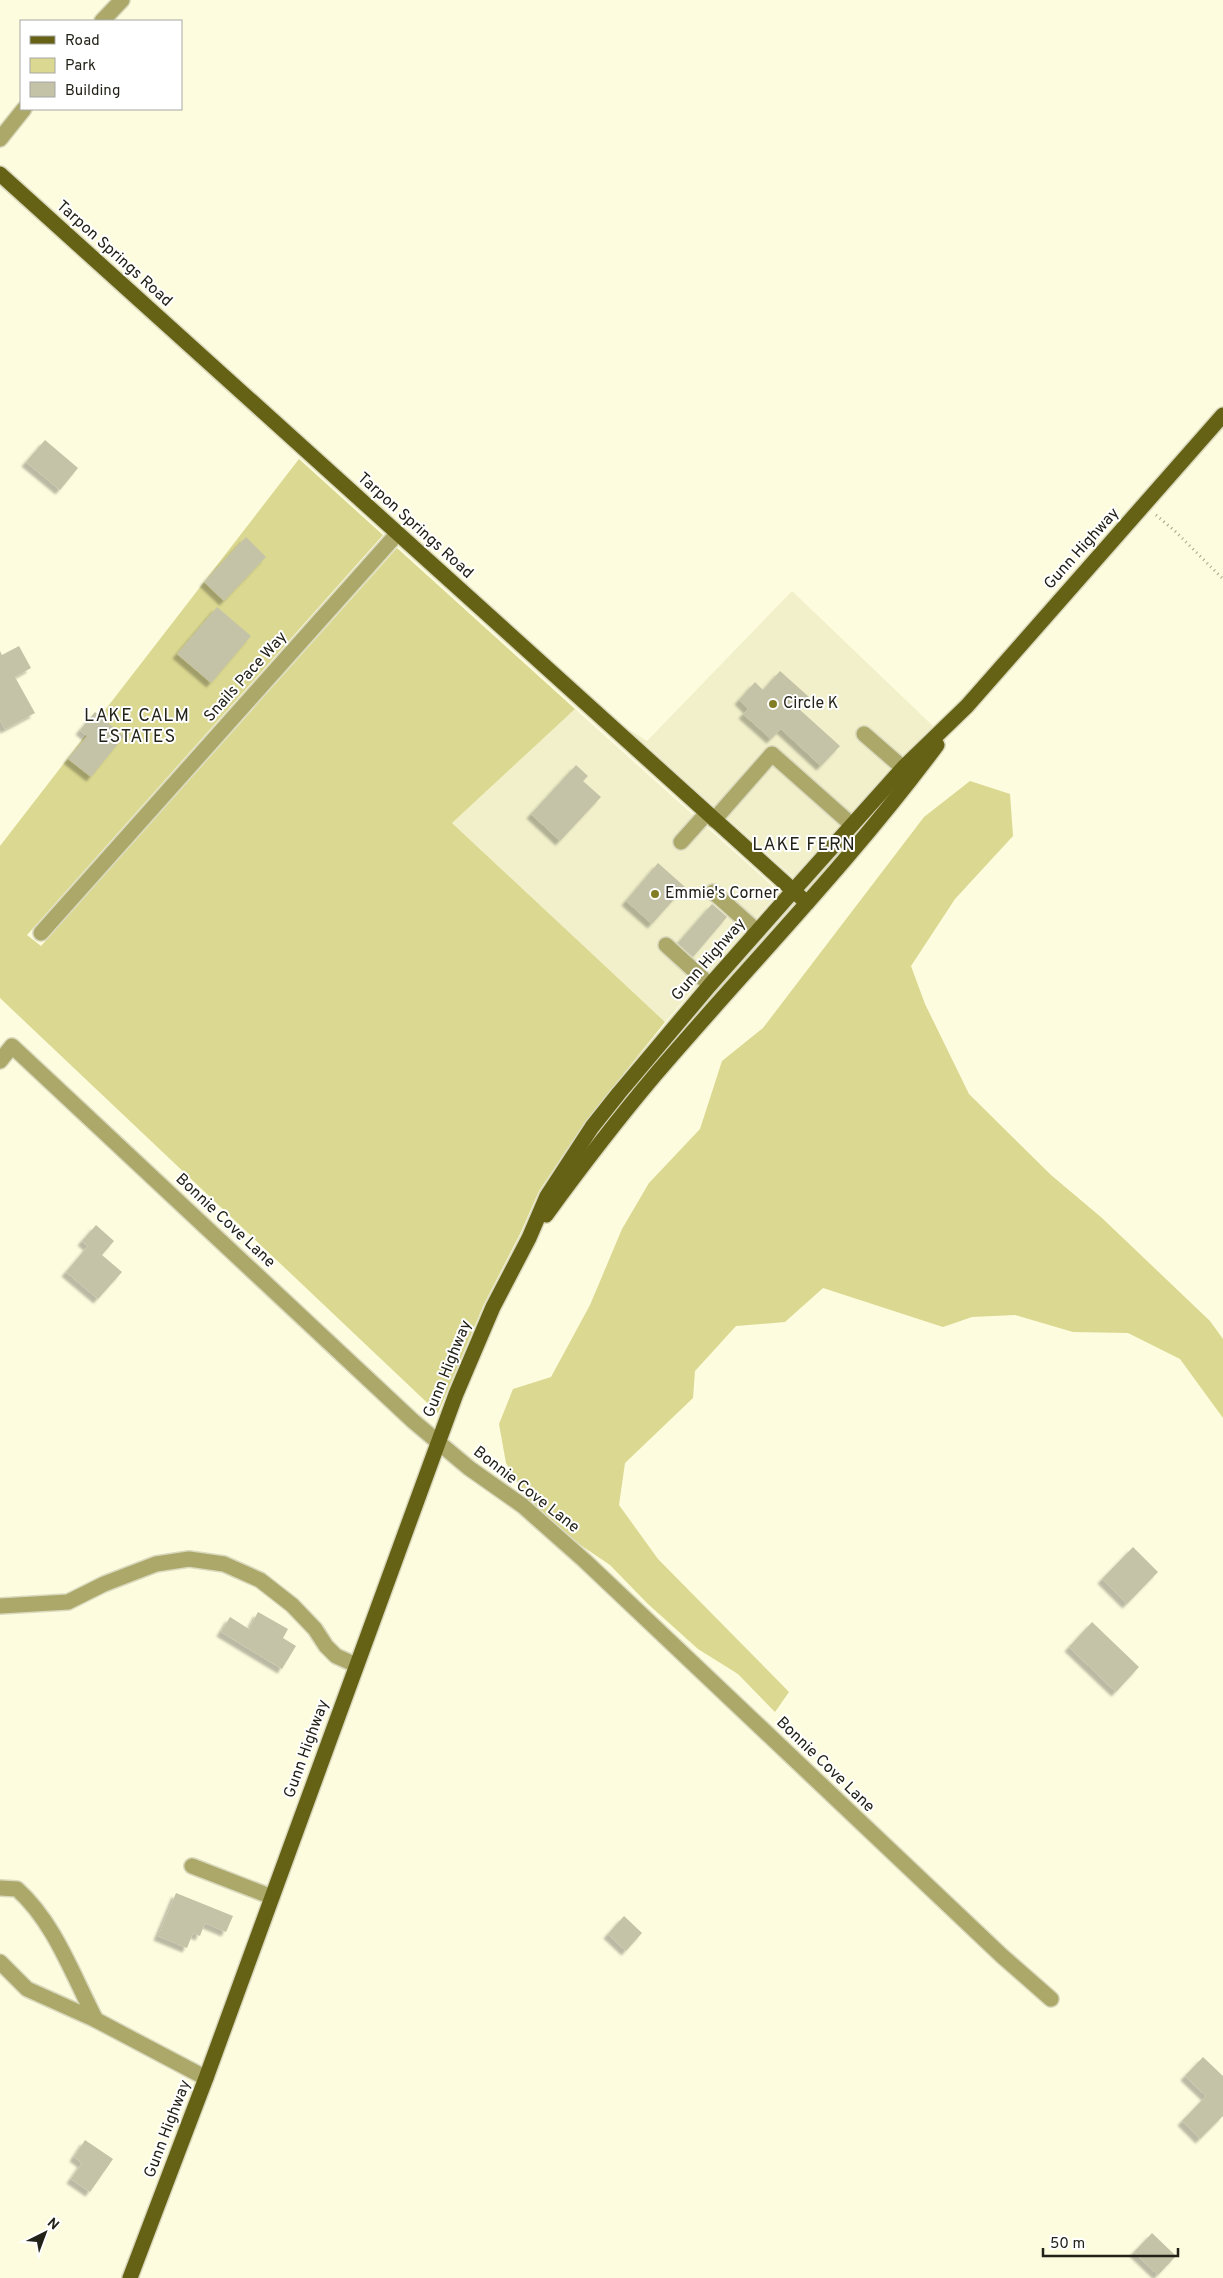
<svg xmlns="http://www.w3.org/2000/svg" width="1223" height="2278" font-family="Overpass,sans-serif">
<defs>
<filter id="shadow"><feDropShadow dx="-4.5" dy="4.5" stdDeviation="1" flood-color="#0004"/></filter>
</defs>
<rect width="100%" height="100%" fill="#fdfcde"/>
<g fill="#f1f0ca">
<polygon points="792,591 933,726 896,762 793,877 628,729 647,741"/>
<polygon points="575,709 779,892 665,1022 452,823"/>
</g>
<g fill="#dbd891">
<polygon points="299,459 383,535 27,935 41,946 397,548 575,709 452,823 665,1022 585,1122 539,1191 520,1234 484,1304 438,1413 0,998 0,846"/>
<polygon points="970,781 1010,794 1013,836 955,899 911,966 925,1004 969,1094 1051,1175 1102,1218 1210,1321 1223,1339 1223,1418 1180,1359 1128,1333 1073,1332 1015,1315 972,1317 943,1327 823,1288 785,1322 736,1326 695,1371 693,1398 625,1463 619,1505 658,1559 789,1692 775,1712 738,1674 698,1649 648,1604 610,1565 573,1540 539,1520 506,1463 499,1424 513,1389 551,1377 590,1305 622,1229 649,1183 700,1129 722,1061 763,1028 924,817"/>
</g>
<g fill="#c4c3a7" filter="url(#shadow)">
<polygon points="45,440 78,468 60,490 26,462"/>
<polygon points="246,537 266,557 224,601 204,582"/>
<polygon points="217,607 251,636 211,683 177,654"/>
<polygon points="19,646 31,668 15,677 35,713 5,729 0,720 0,651 2,655"/>
<polygon points="780,671 809,697 799,709 840,746 821,766 781,729 771,739 743,714 748,709 739,700 755,682 763,690"/>
<polygon points="95,712 124,736 91,777 68,759 87,736 80,730"/>
<polygon points="576,765 588,776 583,781 601,797 560,841 531,814"/>
<polygon points="658,863 685,887 652,924 626,901"/>
<polygon points="712,904 727,917 693,957 678,943"/>
<polygon points="96,1225 114,1241 102,1255 122,1272 98,1299 66,1272 88,1246 82,1241"/>
<polygon points="1133,1547 1158,1572 1127,1604 1102,1579"/>
<polygon points="258,1612 288,1629 283,1638 296,1646 282,1669 221,1632 230,1617 249,1629"/>
<polygon points="1092,1622 1139,1667 1116,1692 1069,1647"/>
<polygon points="176,1893 233,1916 226,1932 205,1923 200,1936 193,1933 187,1948 158,1936"/>
<polygon points="624,1916 642,1933 626,1951 608,1934"/>
<polygon points="1203,2057 1223,2076 1223,2116 1200,2139 1182,2121 1206,2096 1185,2076"/>
<polygon points="85,2140 113,2159 90,2192 71,2179 82,2163 74,2157"/>
<polygon points="1152,2233 1176,2256 1158,2275 1134,2252"/>
</g>
<g fill="none" stroke-linecap="round" stroke-linejoin="round">
<defs>
<g id="minor">
<polyline points="102,21 122,0"/>
<polyline points="0,139 24,109"/>
<polyline points="864,734 903,768"/>
<polyline points="714,820 772,754 852,825"/>
<polyline points="681,842 707,813"/>
<polyline points="713,892 757,931"/>
<polyline points="41,933 397,534"/>
<polyline points="666,945 710,985"/>
<polyline points="0,1061 12,1046 413,1421 469,1468 523,1506 585,1561 1002,1956 1051,1999"/>
<polyline points="0,1606 68,1602 104,1584 156,1564 189,1559 224,1564 260,1580 292,1605 315,1629 326,1646 336,1656 356,1665"/>
<polyline points="192,1866 272,1897"/>
<path d="M0,1888L17,1889C55,1923 73,1976 96,2020"/>
<polyline points="0,1962 27,1989 96,2020 206,2078"/>
</g>
<g id="major">
<polyline points="0,174 807,903"/>
<path d="M546,1215C581,1167 617,1120 655,1075C749,965 851,861 937,745"/>
<polyline points="130,2278 206,2078 456,1394 493,1307 529,1238 547,1196 592,1127 619,1093 710,985 793,891 903,768 967,706 1223,415"/>
</g>
</defs>
<use href="#minor" stroke="#dad9be" stroke-width="18"/>
<use href="#major" stroke="#dad9be" stroke-width="18"/>
<polyline stroke="#a4a38d" stroke-width="3" stroke-dasharray="1 4" stroke-linecap="butt" points="1156,515 1176,532 1223,579"/>
<use href="#minor" stroke="#aba86a" stroke-width="15"/>
<use href="#major" stroke="#666215" stroke-width="15"/>
</g>
<g fill="#827d24" stroke="#fff" stroke-width="2">
<circle cx="773" cy="704" r="5"/>
<circle cx="655" cy="894" r="5"/>
</g>
<g text-anchor="middle" dominant-baseline="central" stroke-width="4" stroke-linejoin="round" paint-order="stroke">
<g font-size="16" fill="#232218" stroke="#fff">
<text transform="translate(114 254) rotate(42)">Tarpon Springs Road</text>
<text transform="translate(415 526) rotate(42)">Tarpon Springs Road</text>
<text transform="translate(1082 549) rotate(-48)">Gunn Highway</text>
<text transform="translate(246 677) rotate(-48)">Snails Pace Way</text>
<text transform="translate(709 960) rotate(-49)">Gunn Highway</text>
<text transform="translate(225 1221) rotate(43)">Bonnie Cove Lane</text>
<text transform="translate(448 1369) rotate(-68)">Gunn Highway</text>
<text transform="translate(526 1490) rotate(38)">Bonnie Cove Lane</text>
<text transform="translate(307 1749) rotate(-70)">Gunn Highway</text>
<text transform="translate(825 1765) rotate(44)">Bonnie Cove Lane</text>
<text transform="translate(168 2129) rotate(-69)">Gunn Highway</text>
</g>
<g font-size="16" fill="#232218" stroke="#fff" text-anchor="start">
<text x="783" y="704">Circle K</text>
<text x="665" y="894">Emmie's Corner</text>
</g>
<g font-size="18" letter-spacing="1" fill="#232218" stroke="#fff">
<text x="137" y="716">LAKE CALM<tspan x="137" dy="21">ESTATES</tspan></text>
<text x="804" y="845">LAKE FERN</text>
</g>
</g>
<rect x="20" y="20" width="162" height="90" fill="#ffffff" stroke="#a7a7a3"/>
<rect x="30" y="36" width="25" height="8" fill="#666215" stroke="#a7a7a3"/>
<text x="65" y="45" font-size="15" fill="#232218">Road</text>
<rect x="30" y="58" width="25" height="15" fill="#dbd891" stroke="#a7a7a3"/>
<text x="65" y="70" font-size="15" fill="#232218">Park</text>
<rect x="30" y="82" width="25" height="15" fill="#c4c3a7" stroke="#a7a7a3"/>
<text x="65" y="95" font-size="15" fill="#232218">Building</text>
<g transform="translate(45 2233) rotate(42)" stroke="#ffffff" stroke-width="4" paint-order="stroke">
<path d="M0-4L9 19L0 12L-9 19Z" fill="#232218"/>
<text y="-8" font-size="14" font-weight="bold" text-anchor="middle" fill="#232218">N</text>
</g>
<path d="M1043 2248v8h135v-8" fill="none" stroke="#232218" stroke-width="2.5"/>
<text x="1050" y="2248" font-size="15" fill="#232218" stroke="#ffffff" stroke-width="4" paint-order="stroke">50 m</text>
</svg>
